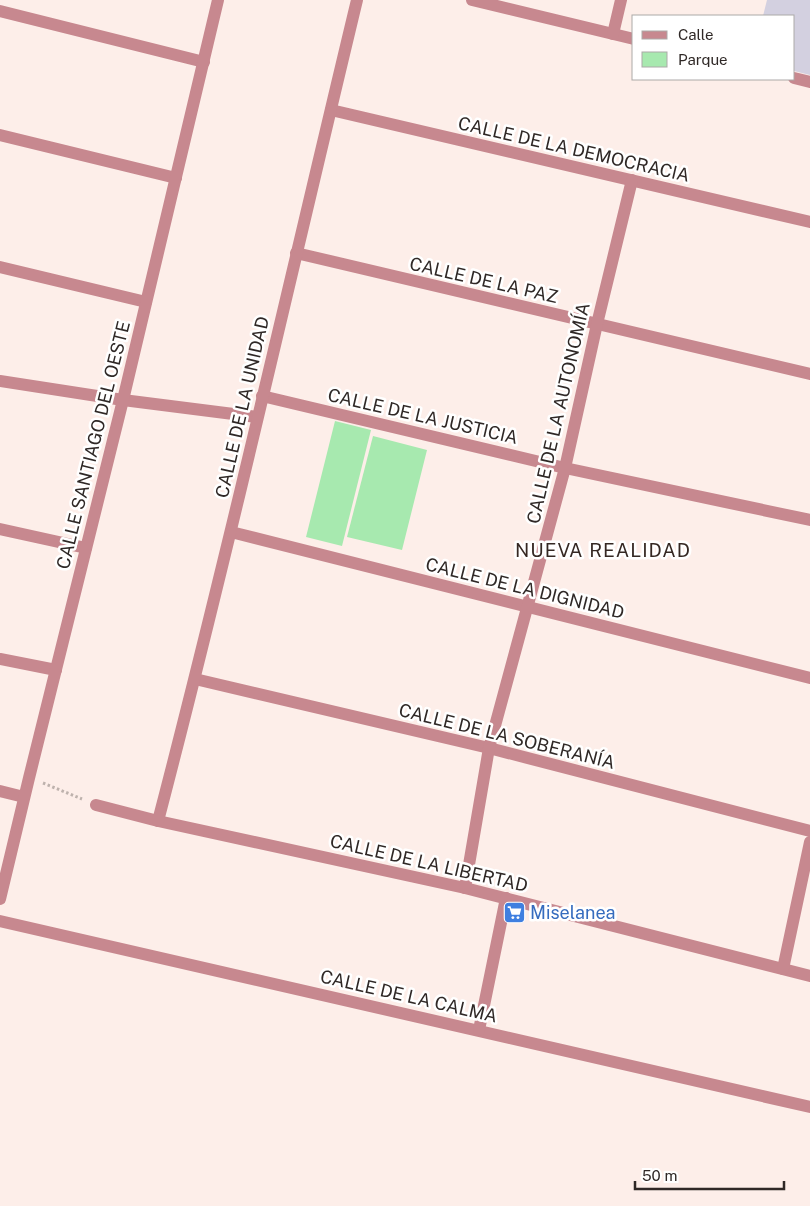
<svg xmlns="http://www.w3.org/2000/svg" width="810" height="1206" font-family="'Public Sans',sans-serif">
<rect width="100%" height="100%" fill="#fdeee9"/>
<g fill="#a7e9af">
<polygon points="335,421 371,430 342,546 306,537"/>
<polygon points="373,436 427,450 402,550 347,537"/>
</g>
<polygon fill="#d3d0e0" points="767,0 810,0 810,75 794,71 794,16 763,16"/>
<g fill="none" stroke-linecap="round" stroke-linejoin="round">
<polyline stroke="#beb2ad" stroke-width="3" stroke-dasharray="2.5 2.5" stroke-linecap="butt" points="43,783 82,799"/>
<g stroke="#c7888f" stroke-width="12">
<polyline points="472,0 634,39"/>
<polyline points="0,11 204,62"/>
<polyline points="613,34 621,0"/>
<polyline points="794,78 810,82"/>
<polyline points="331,110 810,222"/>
<polyline points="0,135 176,178"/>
<polyline points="296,253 810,374"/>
<polyline points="0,267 146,302"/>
<polyline points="0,381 123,400 257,417"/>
<polyline points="262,396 565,468 810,520"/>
<polyline points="0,529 86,548"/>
<polyline points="231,532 810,678"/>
<polyline points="0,659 56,670"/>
<polyline points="195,679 489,748 810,831"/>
<polyline points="0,791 24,797"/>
<polyline points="96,805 158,821 465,888 810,976"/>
<path d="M158,821C229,549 291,274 357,0"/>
<polyline points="465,888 489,748 565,468 597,324 632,180"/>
<polyline points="0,899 29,778 123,400 218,0"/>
<polyline points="0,921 810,1107"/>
<polyline points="783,969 810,842"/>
<polyline points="479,1030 506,898"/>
</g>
</g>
<defs>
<symbol id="supermarket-square" viewBox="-11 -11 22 22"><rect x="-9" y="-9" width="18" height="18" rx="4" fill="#3f7fe0" stroke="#fff"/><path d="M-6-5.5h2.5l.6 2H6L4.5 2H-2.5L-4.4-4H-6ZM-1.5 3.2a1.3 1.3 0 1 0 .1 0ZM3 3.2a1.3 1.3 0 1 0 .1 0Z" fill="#fff"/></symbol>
</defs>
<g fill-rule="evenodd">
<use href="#supermarket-square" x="502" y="900" width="25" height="25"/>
</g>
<g text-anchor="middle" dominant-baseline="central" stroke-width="5" stroke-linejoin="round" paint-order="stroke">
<g font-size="18" fill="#2f2826" stroke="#fff">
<text transform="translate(574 149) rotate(13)">CALLE DE LA DEMOCRACIA</text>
<text transform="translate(484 280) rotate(13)">CALLE DE LA PAZ</text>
<text transform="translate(242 407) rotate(-77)">CALLE DE LA UNIDAD</text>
<text transform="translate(558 413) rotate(-77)">CALLE DE LA AUTONOMÍA</text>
<text transform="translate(423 416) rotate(13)">CALLE DE LA JUSTICIA</text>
<text transform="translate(93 445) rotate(-76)">CALLE SANTIAGO DEL OESTE</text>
<text transform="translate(525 588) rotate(14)">CALLE DE LA DIGNIDAD</text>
<text transform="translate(507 736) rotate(14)">CALLE DE LA SOBERANÍA</text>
<text transform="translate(429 863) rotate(13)">CALLE DE LA LIBERTAD</text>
<text transform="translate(409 996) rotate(13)">CALLE DE LA CALMA</text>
</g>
<g font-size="18" fill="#366cbe" stroke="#fff" text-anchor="start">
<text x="530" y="912">Miselanea</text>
</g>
<g font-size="19" letter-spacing="1" fill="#352823" stroke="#fff">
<text x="603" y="550">NUEVA REALIDAD</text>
</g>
</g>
<rect x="632" y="15" width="162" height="65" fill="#ffffff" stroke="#aca9a8"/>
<rect x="642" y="31" width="25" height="8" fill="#c7888f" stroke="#aca9a8"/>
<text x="678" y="40" font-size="15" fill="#2f2826">Calle</text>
<rect x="642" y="52" width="25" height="15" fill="#a7e9af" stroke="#aca9a8"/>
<text x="678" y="65" font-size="15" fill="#2f2826">Parque</text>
<path d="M635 1181v8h149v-8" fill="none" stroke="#2f2826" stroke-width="2.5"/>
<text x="642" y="1181" font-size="15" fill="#2f2826" stroke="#ffffff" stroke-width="4" paint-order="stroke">50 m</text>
</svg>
